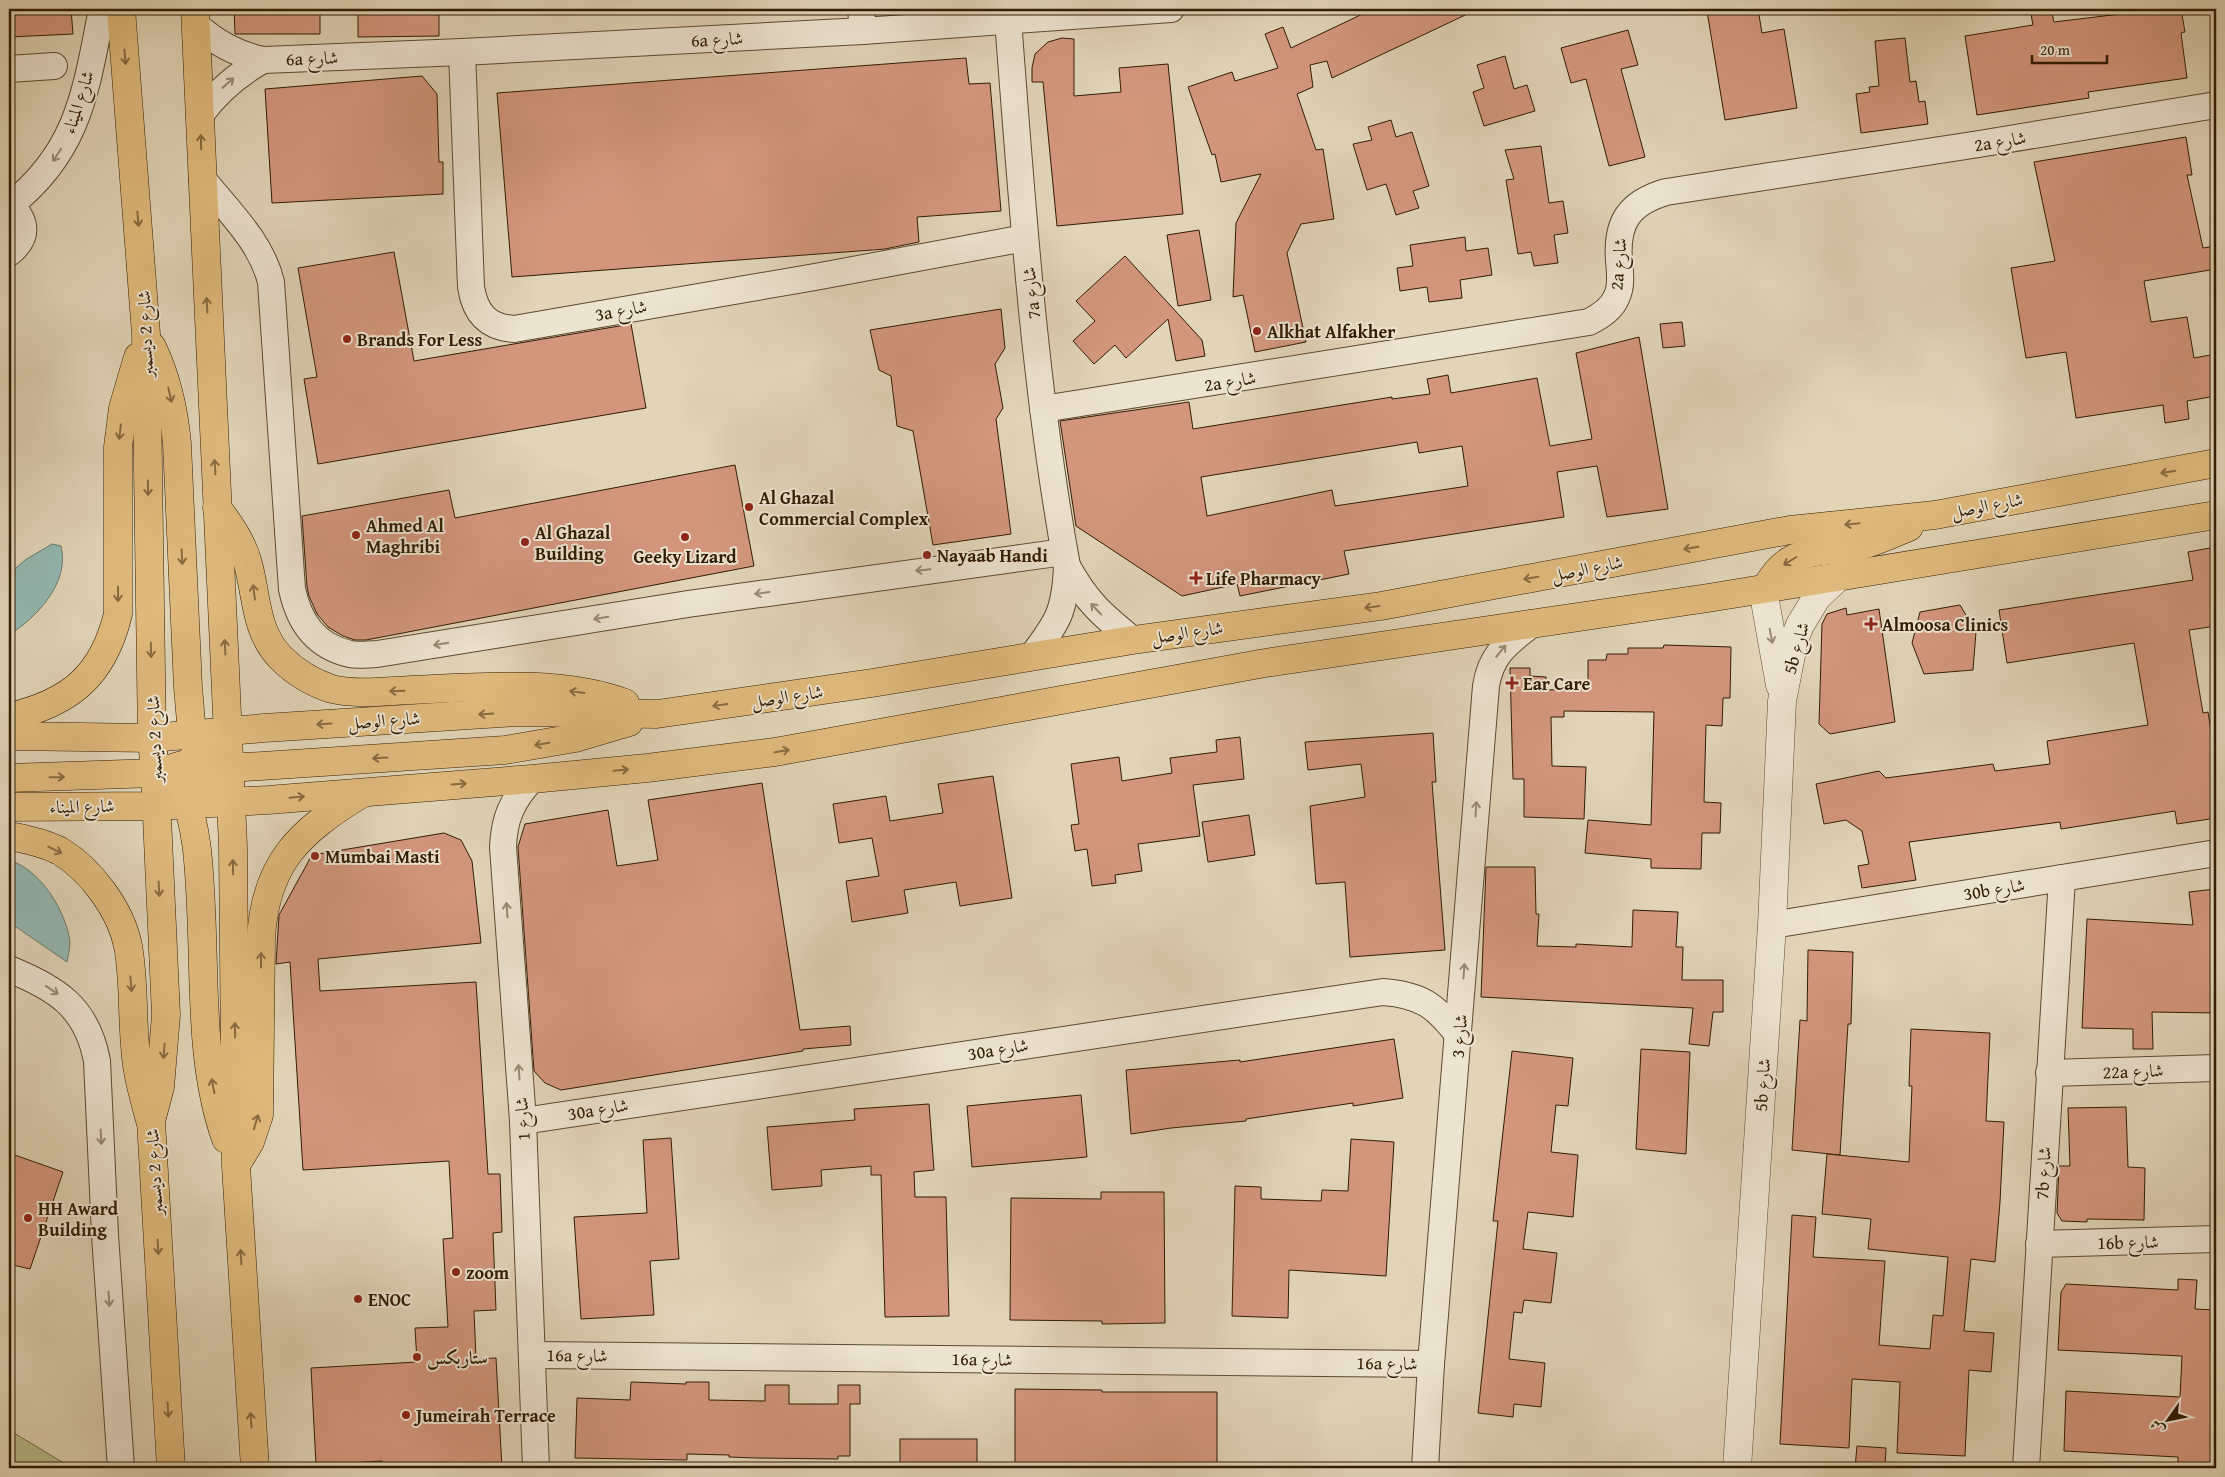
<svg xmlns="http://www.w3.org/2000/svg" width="2225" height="1477" font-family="'Gentium Book Plus',Amiri,serif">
<rect width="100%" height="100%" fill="#e1d4b7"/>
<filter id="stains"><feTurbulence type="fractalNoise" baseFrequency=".004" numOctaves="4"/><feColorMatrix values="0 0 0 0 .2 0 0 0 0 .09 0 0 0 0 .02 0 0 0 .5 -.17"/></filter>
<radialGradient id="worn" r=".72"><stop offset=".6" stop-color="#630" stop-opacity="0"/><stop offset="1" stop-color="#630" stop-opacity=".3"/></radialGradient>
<polygon fill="#b8bb8b" stroke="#746c46" points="9,1430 72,1468 9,1468"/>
<g fill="#94b8b2" stroke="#6c7a6c">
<path d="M52,544L61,546C70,583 37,617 9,635V574L25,560Z"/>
<path d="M9,860C41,870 66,911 70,942C70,949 68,956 67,962L9,922Z"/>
</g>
<g fill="#d3967d" stroke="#311c02" fill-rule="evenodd">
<polygon points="9,9 71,9 73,34 9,37"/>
<polygon points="234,9 320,9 320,34 235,34"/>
<polygon points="358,9 439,9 439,36 358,37"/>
<polygon points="1373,9 1478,9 1332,78 1327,61 1310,65 1313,87 1297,94 1316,150 1323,149 1334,219 1301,224 1287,253 1306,342 1255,352 1243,295 1233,297 1236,223 1261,174 1221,182 1215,154 1212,155 1188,87 1232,72 1235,81 1278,68 1265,34 1283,27 1291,48"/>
<polygon points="1719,9 1758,9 1762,33 1784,29 1797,108 1725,120 1707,11"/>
<polygon points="2030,9 2051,9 2054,22 2162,9 2181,9 2185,32 2181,33 2187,78 2088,92 2089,98 1977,115 1965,36 2033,25"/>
<polygon points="1628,30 1638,65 1621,69 1645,157 1609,166 1586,79 1571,83 1561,48"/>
<polygon points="1062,38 1074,39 1074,96 1121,92 1119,68 1168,64 1183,214 1057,226 1043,82 1032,82 1032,68 1035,54 1048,42"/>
<polygon points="1905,38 1910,82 1916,81 1919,102 1925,101 1928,124 1861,133 1856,94 1870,92 1869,87 1879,86 1875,41"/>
<polygon points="1505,56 1514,89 1527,85 1535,111 1484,126 1473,92 1484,88 1477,65"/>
<polygon points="966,58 969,84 990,83 1001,211 917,217 919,242 885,249 512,277 497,93"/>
<polygon points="422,76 437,94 439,162 443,162 443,194 272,203 265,89"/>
<polygon points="1391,120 1396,137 1412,132 1429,186 1413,191 1419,208 1396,215 1386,184 1367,190 1353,144 1372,140 1368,127"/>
<polygon points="2186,137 2192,175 2187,175 2203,248 2216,246 2216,269 2144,281 2151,322 2187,317 2194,358 2216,354 2216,396 2187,401 2189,419 2165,423 2163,405 2076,418 2066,352 2026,358 2011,268 2055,261 2034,162"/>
<polygon points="1541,146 1549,203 1563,201 1568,233 1554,235 1558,263 1534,266 1531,252 1518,254 1506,180 1514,179 1505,150"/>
<polygon points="1199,230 1211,300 1178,306 1167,235"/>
<polygon points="1465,237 1466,251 1488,248 1492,275 1460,280 1462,298 1429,302 1427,287 1400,291 1397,268 1413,266 1410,245"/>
<polygon points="394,252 414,361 631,324 646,408 318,464 304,379 317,377 298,268"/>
<polygon points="1125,256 1202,340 1205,356 1176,361 1168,319 1126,358 1115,345 1094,364 1073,341 1095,321 1076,301"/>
<polygon points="1001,309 1005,348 995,364 1003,408 996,419 1011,534 933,545 913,431 897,426 891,376 879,370 870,330"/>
<polygon points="1682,322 1685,346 1663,348 1660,324"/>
<path d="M1639,337L1668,509L1607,517L1597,466L1557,472L1564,517L1344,551L1349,574L1240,596L1237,584L1182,596L1076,526L1060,421L1189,402L1193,429L1392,397V399L1430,394L1427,379L1448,375L1451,393L1537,378L1550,446L1592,439L1576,353ZM1417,442L1419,453L1462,446L1468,486L1335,506L1332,490L1207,516L1201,477Z"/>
<polygon points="735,465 754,566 366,640 355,640 343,636 328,627 317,614 309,596 307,587 302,516 449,490 455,518"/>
<polygon points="2216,547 2216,626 2189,630 2203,713 2208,712 2216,761 2216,818 2177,824 2175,811 2061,829 2060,822 1909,842 1916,880 1862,888 1858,866 1869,864 1862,831 1846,820 1824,824 1816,784 1879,771 1886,778 1993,764 1995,771 2050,764 2047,741 2148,725 2134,643 2007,663 1999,610 2193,580 2188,552"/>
<polygon points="1960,605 1976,632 1973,670 1924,674 1912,643 1920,612"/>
<polygon points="1846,608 1847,615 1879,609 1895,722 1830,734 1819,724 1822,624 1827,614"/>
<polygon points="1664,645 1731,647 1730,698 1723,698 1722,726 1706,725 1704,802 1721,803 1720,833 1702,833 1701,869 1651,868 1651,859 1585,853 1588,820 1651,825 1654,712 1564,711 1564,717 1551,717 1552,766 1586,767 1584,819 1524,817 1524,779 1513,779 1510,668 1530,668 1530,676 1546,677 1546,690 1588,689 1588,660 1606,660 1607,654 1628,654 1628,648 1663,648"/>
<polygon points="1433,733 1436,782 1432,782 1445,950 1350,957 1345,882 1316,884 1310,806 1365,797 1361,764 1308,770 1305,742"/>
<polygon points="1240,737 1244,779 1193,785 1200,836 1138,844 1142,871 1115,875 1116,883 1092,886 1087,849 1075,851 1071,825 1079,824 1071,764 1119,757 1122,781 1172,773 1170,758 1217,752 1216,740"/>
<polygon points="993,776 1012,898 960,906 956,882 904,890 908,913 852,922 846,881 879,876 872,838 839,843 833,804 886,796 890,821 943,813 938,784"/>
<polygon points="762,783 800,1030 850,1026 851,1045 803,1049 803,1051 561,1090 545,1083 534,1071 518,847 525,824 608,810 617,866 658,860 648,800"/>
<polygon points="1249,815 1255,855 1208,862 1202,822"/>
<polygon points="444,833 461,840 472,861 481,943 318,959 320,991 476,982 488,1174 500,1174 502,1232 493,1233 496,1310 474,1311 476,1359 496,1358 502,1468 382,1468 382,1461 316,1465 311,1368 417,1362 415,1328 448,1327 443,1239 453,1238 449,1161 303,1170 290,962 276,964 279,915 312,855"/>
<polygon points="1486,867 1535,867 1536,914 1539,914 1537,946 1576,947 1576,944 1632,947 1633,910 1678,912 1676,947 1683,947 1682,980 1723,980 1723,1012 1713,1012 1709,1046 1689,1044 1693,1008 1481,997"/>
<polygon points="2216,889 2216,1013 2152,1012 2153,1049 2133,1049 2133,1029 2082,1028 2087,919 2193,925 2189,892"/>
<polygon points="1808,950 1853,952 1851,1024 1848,1024 1840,1155 1792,1150 1800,1020 1807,1021"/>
<polygon points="1911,1029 1990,1033 1986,1121 2004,1122 2000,1202 1995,1262 1971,1259 1964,1331 1994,1333 1991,1372 1969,1370 1965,1456 1897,1453 1900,1382 1852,1379 1849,1448 1780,1444 1792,1215 1816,1217 1813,1257 1885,1261 1879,1345 1930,1349 1933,1315 1943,1316 1948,1257 1868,1249 1871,1219 1822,1214 1827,1154 1909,1162 1912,1086 1909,1086"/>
<polygon points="1394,1039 1403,1098 1353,1106 1353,1103 1246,1119 1246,1121 1171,1128 1131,1134 1126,1070 1240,1060 1240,1062"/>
<polygon points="1641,1049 1690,1052 1686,1154 1636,1149"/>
<polygon points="1512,1051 1573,1058 1568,1106 1556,1105 1551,1152 1578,1155 1573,1217 1528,1212 1523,1249 1557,1253 1551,1303 1524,1300 1522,1313 1514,1312 1509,1359 1545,1363 1541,1407 1514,1404 1513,1417 1478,1413 1498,1221 1493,1221"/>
<polygon points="1081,1095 1087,1157 972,1167 967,1106"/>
<polygon points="929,1104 934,1170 914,1172 915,1197 946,1197 949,1316 885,1317 881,1175 871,1175 871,1166 821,1170 822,1186 772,1190 767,1127 855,1120 854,1109"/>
<polygon points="2126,1107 2128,1167 2145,1168 2144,1220 2087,1219 2087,1222 2062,1221 2057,1213 2059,1166 2070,1166 2068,1108"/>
<polygon points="671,1138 679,1259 650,1261 654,1315 581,1319 574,1217 647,1213 643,1140"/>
<polygon points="1351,1139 1394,1142 1386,1276 1289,1270 1288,1318 1232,1316 1235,1186 1261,1187 1261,1199 1321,1201 1322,1190 1348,1191"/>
<polygon points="9,1153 63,1172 30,1269 9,1264"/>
<polygon points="1101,1192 1164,1192 1165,1323 1102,1324 1102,1321 1010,1320 1011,1198 1101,1199"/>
<polygon points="2178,1279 2197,1280 2195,1309 2216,1310 2216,1468 2178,1468 2178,1457 2064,1451 2066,1391 2180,1397 2182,1356 2058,1350 2061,1292 2066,1284 2178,1290"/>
<polygon points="631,1382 686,1384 686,1382 709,1382 709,1400 765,1401 765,1385 789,1385 789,1404 838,1404 838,1385 860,1385 860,1404 850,1404 850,1456 838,1456 838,1459 757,1458 729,1457 729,1455 687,1454 687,1460 575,1458 577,1398 630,1400"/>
<polygon points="1015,1389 1102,1390 1102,1392 1217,1392 1217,1468 1015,1468"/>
<rect x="900" y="1439" width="77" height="29"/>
<polygon points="1857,1446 1886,1448 1885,1468 1855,1468"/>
</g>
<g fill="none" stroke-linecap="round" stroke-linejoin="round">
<defs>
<g id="minor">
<polyline points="861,9 863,31"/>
<path d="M1008,20C1022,202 1034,385 1067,566C1065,610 1059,621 1032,656"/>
<path d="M196,25C216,43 236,54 263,60L462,52L863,31L1171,9"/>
<path d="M462,52L471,287C475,313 487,327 514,329L815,277L1025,238"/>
<polyline points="9,69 54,66"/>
<path d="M201,114C218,91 238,74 263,60"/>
<path d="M202,178C227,210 261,241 271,282L292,589C299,622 315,646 350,654C358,656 368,654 377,654L688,604L1064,552"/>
<path d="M9,206C79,152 86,90 102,9"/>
<path d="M9,253C28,238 28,222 10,205"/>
<path d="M1043,409L1589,322C1601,316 1612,309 1617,296C1622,285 1620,272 1619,261C1616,222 1629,203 1666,192L1979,144L2216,105"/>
<path d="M1067,566C1086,601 1102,615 1133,640"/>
<path d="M532,779C512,800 504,819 503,847L523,1121L536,1468"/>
<polyline points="1772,925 2216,853"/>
<path d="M9,969C56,988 87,1007 97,1061L105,1235L121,1468"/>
<polyline points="2049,1073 2216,1068"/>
<path d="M523,1121L1383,992C1422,995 1436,1006 1459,1036"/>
<polyline points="2039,1244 2216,1239"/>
<polyline points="533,1355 1431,1364"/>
<path d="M1425,1468L1431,1364L1486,686C1491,653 1509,642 1533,623"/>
<polyline points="2026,1468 2062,878"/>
</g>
<g id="tertiary">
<polyline points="1766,588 1765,601 1780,685"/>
<polyline points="1737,1468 1772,925 1782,701 1794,640 1800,625 1817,597 1837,578"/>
</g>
<g id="primary">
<polyline points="121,9 146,334 152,738 155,773 166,1015 160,1087 151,1121 171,1468"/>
<polyline points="195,9 233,846 236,1166 255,1468"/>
<path d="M152,347C167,378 174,410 177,444L188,687L192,734L207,774L218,787"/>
<path d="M217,508C229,523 241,540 247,560C257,593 254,631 281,658C295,672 313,683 332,689C357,695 386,691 411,690C480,687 560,679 625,703"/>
<path d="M1766,588C1790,543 1819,556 1862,545C1878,541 1894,533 1909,527"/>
<path d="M9,717C70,703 103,676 118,614V447L123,408L138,357"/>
<polyline points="9,736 152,738 264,728 516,712 657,714 872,683 1133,640 1381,606 1790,530 1935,515 2216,463"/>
<polyline points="9,778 155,773 186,764 212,744"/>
<path d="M182,789C198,828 199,867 201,908C205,984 200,1066 226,1139"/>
<polyline points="156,805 194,781 230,768 505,750 575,738 629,722"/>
<polyline points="9,807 155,806 268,800 532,779 647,768 775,752 1265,663 1708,598 2216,515"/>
<path d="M9,836C26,839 44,843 60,851C91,870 121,910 128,946C134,978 132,1012 135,1045C136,1070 143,1095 150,1120"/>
<path d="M239,1160L250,1142L259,1115L261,939C265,863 299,832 361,794"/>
</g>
</defs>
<use href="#minor" stroke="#5d4a2f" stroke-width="28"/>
<use href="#tertiary" stroke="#5d4a2f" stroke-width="29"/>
<use href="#primary" stroke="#311c02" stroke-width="29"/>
<use href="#minor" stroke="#ece3d0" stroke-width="26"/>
<use href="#tertiary" stroke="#ece3d0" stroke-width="28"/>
<use href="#primary" stroke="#e0ba7c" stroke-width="28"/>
</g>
<defs><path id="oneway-shaft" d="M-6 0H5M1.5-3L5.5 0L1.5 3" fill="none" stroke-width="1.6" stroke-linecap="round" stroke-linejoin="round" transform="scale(1.25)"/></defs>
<g stroke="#886b3f">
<use href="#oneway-shaft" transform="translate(125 57) rotate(85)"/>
<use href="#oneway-shaft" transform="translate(201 142) rotate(-91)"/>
<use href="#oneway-shaft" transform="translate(138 219) rotate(85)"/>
<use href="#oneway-shaft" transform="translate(207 305) rotate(-93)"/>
<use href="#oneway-shaft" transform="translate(170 395) rotate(77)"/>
<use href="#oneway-shaft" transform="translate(120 432) rotate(97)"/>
<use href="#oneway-shaft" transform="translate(215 467) rotate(-93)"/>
<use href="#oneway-shaft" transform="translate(2168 472) rotate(170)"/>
<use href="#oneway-shaft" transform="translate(148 488) rotate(89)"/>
<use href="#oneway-shaft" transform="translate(1852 524) rotate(174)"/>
<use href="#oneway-shaft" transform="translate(1691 548) rotate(170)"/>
<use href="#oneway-shaft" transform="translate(182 557) rotate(87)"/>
<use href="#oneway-shaft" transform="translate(1790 561) rotate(148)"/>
<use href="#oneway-shaft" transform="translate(1531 578) rotate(170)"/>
<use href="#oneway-shaft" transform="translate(254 592) rotate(-97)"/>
<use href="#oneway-shaft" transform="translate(118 594) rotate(90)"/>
<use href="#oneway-shaft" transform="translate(1372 607) rotate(172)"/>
<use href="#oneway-shaft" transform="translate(225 647) rotate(-93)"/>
<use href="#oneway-shaft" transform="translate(151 650) rotate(89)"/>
<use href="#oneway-shaft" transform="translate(397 691) rotate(178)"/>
<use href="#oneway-shaft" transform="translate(577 692) rotate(-172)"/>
<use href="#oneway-shaft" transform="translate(720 705) rotate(172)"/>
<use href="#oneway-shaft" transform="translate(486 714) rotate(176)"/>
<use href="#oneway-shaft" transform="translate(324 724) rotate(176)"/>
<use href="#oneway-shaft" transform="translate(542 744) rotate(170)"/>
<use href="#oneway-shaft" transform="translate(782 751) rotate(-10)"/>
<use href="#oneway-shaft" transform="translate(380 758) rotate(177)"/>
<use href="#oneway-shaft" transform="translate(621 770) rotate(-5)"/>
<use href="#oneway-shaft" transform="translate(57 777) rotate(-1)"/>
<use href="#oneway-shaft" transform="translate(459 784) rotate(-4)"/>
<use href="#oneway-shaft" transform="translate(297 797) rotate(-5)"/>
<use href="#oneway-shaft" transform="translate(55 850) rotate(26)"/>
<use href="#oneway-shaft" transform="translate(233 867) rotate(-91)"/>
<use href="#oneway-shaft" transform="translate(159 889) rotate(87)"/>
<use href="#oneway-shaft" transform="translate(261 960) rotate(-90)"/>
<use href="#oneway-shaft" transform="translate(131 984) rotate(85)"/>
<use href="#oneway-shaft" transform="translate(235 1030) rotate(-91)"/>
<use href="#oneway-shaft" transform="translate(164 1051) rotate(95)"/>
<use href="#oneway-shaft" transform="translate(213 1086) rotate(-101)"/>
<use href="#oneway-shaft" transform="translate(256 1122) rotate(-73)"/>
<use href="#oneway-shaft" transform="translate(158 1247) rotate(87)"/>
<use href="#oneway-shaft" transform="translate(241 1257) rotate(-93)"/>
<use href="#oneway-shaft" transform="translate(168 1410) rotate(87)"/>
<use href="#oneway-shaft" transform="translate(251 1420) rotate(-94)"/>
</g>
<g stroke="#988973">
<use href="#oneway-shaft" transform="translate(228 83) rotate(-41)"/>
<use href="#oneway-shaft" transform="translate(57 155) rotate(123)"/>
<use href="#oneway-shaft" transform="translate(923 570) rotate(174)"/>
<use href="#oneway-shaft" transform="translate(762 593) rotate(172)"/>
<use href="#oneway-shaft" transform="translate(1096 609) rotate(-133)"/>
<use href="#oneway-shaft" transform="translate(601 618) rotate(171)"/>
<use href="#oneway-shaft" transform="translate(1771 636) rotate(79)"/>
<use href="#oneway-shaft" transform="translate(441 644) rotate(171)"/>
<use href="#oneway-shaft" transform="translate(1501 651) rotate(-50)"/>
<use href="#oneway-shaft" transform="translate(1476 809) rotate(-86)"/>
<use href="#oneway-shaft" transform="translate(507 910) rotate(-94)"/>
<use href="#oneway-shaft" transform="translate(1464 971) rotate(-86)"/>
<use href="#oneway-shaft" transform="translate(52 990) rotate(34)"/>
<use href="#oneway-shaft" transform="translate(519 1072) rotate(-94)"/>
<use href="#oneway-shaft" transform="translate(101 1137) rotate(87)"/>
<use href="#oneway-shaft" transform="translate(109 1299) rotate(86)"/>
</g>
<g fill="#8f2418" stroke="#ece3d0" stroke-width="2">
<circle cx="1257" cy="331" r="5"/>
<circle cx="347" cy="339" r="5"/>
<circle cx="749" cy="507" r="5"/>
<circle cx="356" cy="535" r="5"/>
<circle cx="685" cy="537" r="5"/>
<circle cx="525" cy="542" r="5"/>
<circle cx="927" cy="555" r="5"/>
<path d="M1193.5 570.5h5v5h5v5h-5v5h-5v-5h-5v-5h5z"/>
<path d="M1868.5 616.5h5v5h5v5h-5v5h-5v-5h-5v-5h5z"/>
<path d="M1509.5 675.5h5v5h5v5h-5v5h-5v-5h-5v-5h5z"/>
<circle cx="315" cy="856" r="5"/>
<circle cx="28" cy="1218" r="5"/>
<circle cx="456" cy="1272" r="5"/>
<circle cx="358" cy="1299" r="5"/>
<circle cx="417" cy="1357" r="5"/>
<circle cx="406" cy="1415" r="5"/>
</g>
<g text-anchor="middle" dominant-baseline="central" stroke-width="4" stroke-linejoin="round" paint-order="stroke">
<g font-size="18" fill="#311c02" stroke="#ece3d0">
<text transform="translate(717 39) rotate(-3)">6a شارع</text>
<text transform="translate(312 58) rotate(-2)">6a شارع</text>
<text transform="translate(78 102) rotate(-72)">شارع الميناء</text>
<text transform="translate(2000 141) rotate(-9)">2a شارع</text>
<text transform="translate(1618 264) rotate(-85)">2a شارع</text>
<text transform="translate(1031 293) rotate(-96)">7a شارع</text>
<text transform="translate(621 310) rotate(-10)">3a شارع</text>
<text transform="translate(145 334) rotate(-92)">شارع 2 ديسمبر</text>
<text transform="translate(1230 381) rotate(-9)">2a شارع</text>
<text transform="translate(1987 505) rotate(-10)">شارع الوصل</text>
<text transform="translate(1587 568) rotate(-11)">شارع الوصل</text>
<text transform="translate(1187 632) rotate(-8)">شارع الوصل</text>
<text transform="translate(1796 648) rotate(-74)">5b شارع</text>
<text transform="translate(787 696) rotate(-8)">شارع الوصل</text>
<text transform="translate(384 720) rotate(-4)">شارع الوصل</text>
<text transform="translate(154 739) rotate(-92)">شارع 2 ديسمبر</text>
<text transform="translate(82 806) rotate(-1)">شارع الميناء</text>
<text transform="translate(1994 889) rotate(-9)">30b شارع</text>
<text transform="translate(1459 1036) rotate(-85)">شارع 3</text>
<text transform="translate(998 1049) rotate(-9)">30a شارع</text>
<text transform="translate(2133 1071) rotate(-2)">22a شارع</text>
<text transform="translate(1762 1085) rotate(-86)">5b شارع</text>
<text transform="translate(598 1109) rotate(-9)">30a شارع</text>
<text transform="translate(522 1119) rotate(-93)">شارع 1</text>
<text transform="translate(154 1172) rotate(-93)">شارع 2 ديسمبر</text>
<text transform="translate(2043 1173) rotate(-87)">7b شارع</text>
<text transform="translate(2128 1242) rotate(-1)">16b شارع</text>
<text transform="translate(577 1355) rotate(1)">16a شارع</text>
<text transform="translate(982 1359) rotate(1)">16a شارع</text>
<text transform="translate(1387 1363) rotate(1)">16a شارع</text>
</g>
<g font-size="18" font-weight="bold" fill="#311c02" stroke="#ece3d0" text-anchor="start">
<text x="1267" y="331">Alkhat Alfakher</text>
<text x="357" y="339">Brands For Less</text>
<text x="759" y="497">Al Ghazal<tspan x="759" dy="21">Commercial Complex</tspan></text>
<text x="366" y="525">Ahmed Al<tspan x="366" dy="21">Maghribi</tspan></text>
<text x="535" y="532">Al Ghazal<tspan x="535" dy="21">Building</tspan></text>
<text x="937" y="555">Nayaab Handi</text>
<text x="685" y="556" text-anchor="middle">Geeky Lizard</text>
<text x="1206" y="578">Life Pharmacy</text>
<text x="1882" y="624">Almoosa Clinics</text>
<text x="1523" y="683">Ear Care</text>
<text x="325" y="856">Mumbai Masti</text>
<text x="38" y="1208">HH Award<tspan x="38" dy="21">Building</tspan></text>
<text x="466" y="1272">zoom</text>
<text x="368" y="1299">ENOC</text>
<text x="427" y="1357">ستاربكس</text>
<text x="416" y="1415">Jumeirah Terrace</text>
</g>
</g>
<rect width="2225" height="1477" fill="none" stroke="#e1d4b7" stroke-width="30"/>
<rect x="10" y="10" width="2205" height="1457" fill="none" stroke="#311c02" stroke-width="2.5"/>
<rect x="15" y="15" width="2195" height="1447" fill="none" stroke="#311c02"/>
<g transform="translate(2168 1420) rotate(237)" stroke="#ece3d0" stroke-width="4" paint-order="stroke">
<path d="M0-4L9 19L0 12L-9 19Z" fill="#311c02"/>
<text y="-8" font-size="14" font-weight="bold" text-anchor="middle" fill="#311c02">ش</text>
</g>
<path d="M2032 55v8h75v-8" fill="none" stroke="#311c02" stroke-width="2.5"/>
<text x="2040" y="55" font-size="15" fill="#311c02" stroke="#ece3d0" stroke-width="4" paint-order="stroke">20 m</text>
<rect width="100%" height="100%" filter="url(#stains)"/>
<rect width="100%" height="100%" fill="url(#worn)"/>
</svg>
